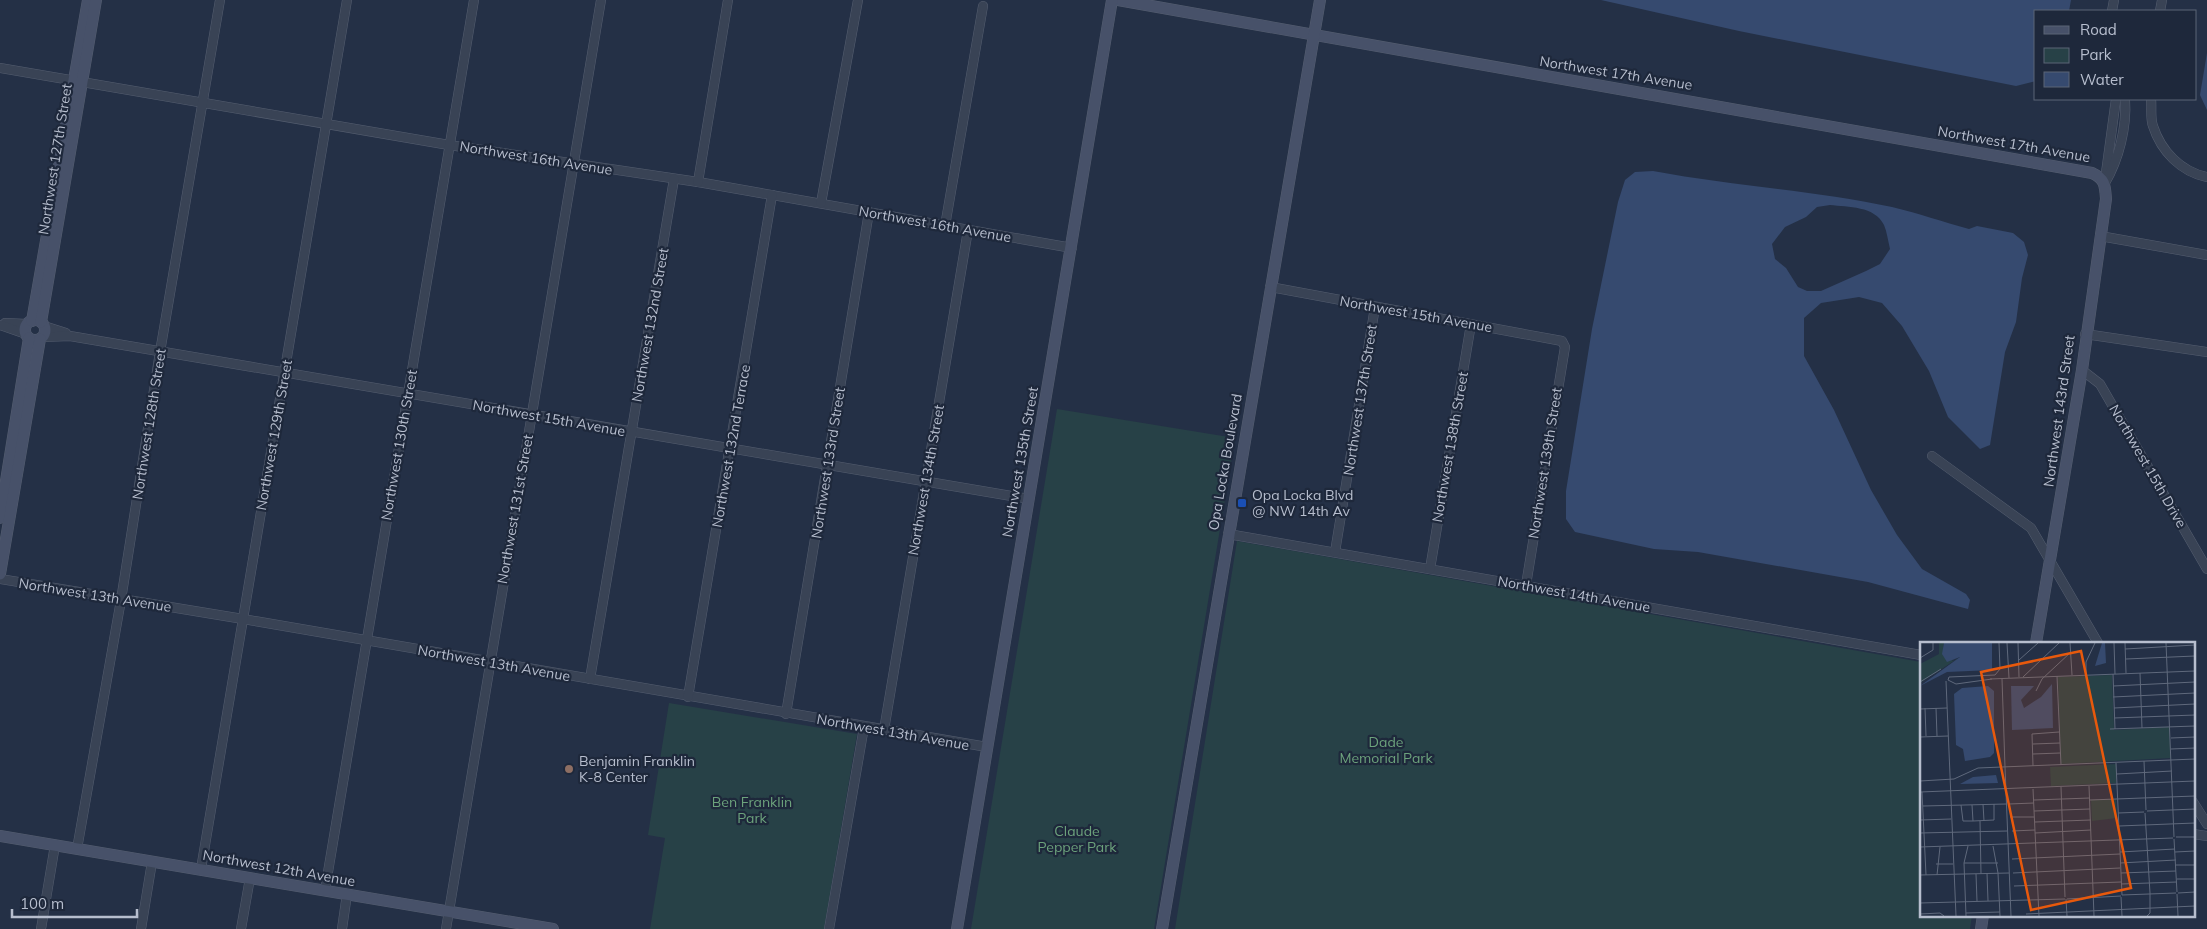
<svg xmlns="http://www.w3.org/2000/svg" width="2207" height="929" font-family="Mulish,sans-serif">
<rect width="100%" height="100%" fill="#243046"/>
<g fill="#274147">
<polygon points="1057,409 1235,438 1154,929 971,929"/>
<polygon points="1237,541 1921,662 1921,915 1972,915 1970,929 1175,929"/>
<polygon points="669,703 857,734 824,929 650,929 665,838 648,835"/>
</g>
<g fill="#364a6f" fill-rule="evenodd">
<polygon points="1601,0 2071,0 2069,11 2036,11 2036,81 2016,86 1739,31"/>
<polygon points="2207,53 2207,110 2200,95"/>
<path d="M1653,171C1732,186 1813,190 1892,207C1918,213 1943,222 1969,229L1977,226L2013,233L2024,242L2028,255L2022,278L2016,322L2005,352L1990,445L1980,449L1948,417L1929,371L1902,326L1882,303L1859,297L1821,303L1804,318V356L1834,410L1871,490L1897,535L1922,569L1966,594L1970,600L1968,609L1868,582L1698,552L1654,549L1575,532L1566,519V491L1592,329L1618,202L1625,180L1635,172ZM1830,205C1848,207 1875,206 1884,225C1887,232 1888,241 1890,249L1880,264L1866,271L1821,291H1807L1798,287L1786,268L1775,259L1772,244L1785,227L1806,217L1817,207Z"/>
</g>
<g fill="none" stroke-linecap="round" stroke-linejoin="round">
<defs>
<g id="street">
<polyline points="2112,11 2114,0"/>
<polyline points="2160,11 2162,0"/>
<polyline points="0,68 449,145 698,182 1072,248"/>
<path d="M2151,99C2152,107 2150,118 2153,126C2161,151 2181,172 2207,177"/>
<polyline points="2105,180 2116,99"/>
<polyline points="698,182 728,0"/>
<path d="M2105,183C2119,159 2127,127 2125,99"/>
<polyline points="821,203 858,0"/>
<polyline points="945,226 983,6"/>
<polyline points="2100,236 2207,255"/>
<polyline points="1270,287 1562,341 1565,347 1526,585"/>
<polyline points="5,323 27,324"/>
<polyline points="0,325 26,334"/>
<polyline points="44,326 66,333"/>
<polyline points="2085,334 2207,352"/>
<polyline points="43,337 70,336 1029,499"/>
<polyline points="2082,370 2100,384 2207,569"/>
<polyline points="1932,456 2031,528 2098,643"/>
<polyline points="1228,534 1921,655"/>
<polyline points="1335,552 1375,307"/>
<polyline points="1430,569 1471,324"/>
<polyline points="0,579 243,619 987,747"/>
<polyline points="590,679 674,179"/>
<polyline points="688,697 772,195"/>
<polyline points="786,714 869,212"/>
<polyline points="884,730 968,230"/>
<polyline points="2193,802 2207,824"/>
<polyline points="2193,834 2207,836"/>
<polyline points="77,849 121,600 160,352 220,0"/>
<polyline points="201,869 347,0"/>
<polyline points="325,890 474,0"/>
<polyline points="41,929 55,845"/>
<polyline points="141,929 152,862"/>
<polyline points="241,929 250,878"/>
<polyline points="342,929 347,894"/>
<polyline points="446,929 601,0"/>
<polyline points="829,929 864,727"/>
</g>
<g id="secondary">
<path d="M1118,0L2092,173C2105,179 2105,185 2106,199L2082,370L2036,643"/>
<circle cx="35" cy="330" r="10"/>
<polyline points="32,321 88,0"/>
<polyline points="41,322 96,0"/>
<polyline points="0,518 29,338"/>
<polyline points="0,574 40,339"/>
<polyline points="0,836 553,929"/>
<polyline points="957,929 1112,0"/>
<polyline points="1162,929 1320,0"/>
<polyline points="1981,929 1983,915"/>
</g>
</defs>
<use href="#street" stroke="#555e70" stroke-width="10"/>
<use href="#secondary" stroke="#555e70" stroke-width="12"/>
<use href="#street" stroke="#394355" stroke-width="9"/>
<use href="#secondary" stroke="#475169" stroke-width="11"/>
</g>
<rect fill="#1a4fb4" stroke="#1e283b" stroke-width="2" x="1237" y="498" width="10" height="10" rx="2.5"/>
<circle fill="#8d6e63" stroke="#1e283b" stroke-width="2" cx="569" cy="769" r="5"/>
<g text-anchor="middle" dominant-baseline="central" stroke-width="4.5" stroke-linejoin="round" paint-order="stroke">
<g font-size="14" fill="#b7bece" stroke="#1e283b">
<text transform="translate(1616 73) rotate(9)">Northwest 17th Avenue</text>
<text transform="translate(2014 144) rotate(10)">Northwest 17th Avenue</text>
<text transform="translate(536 158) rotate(9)">Northwest 16th Avenue</text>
<text transform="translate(55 159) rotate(-81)">Northwest 127th Street</text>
<text transform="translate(935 224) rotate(10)">Northwest 16th Avenue</text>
<text transform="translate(1416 314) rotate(10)">Northwest 15th Avenue</text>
<text transform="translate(650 325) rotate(-80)">Northwest 132nd Street</text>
<text transform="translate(1360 400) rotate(-81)">Northwest 137th Street</text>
<text transform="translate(2059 411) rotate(-82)">Northwest 143rd Street</text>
<text transform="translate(549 418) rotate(10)">Northwest 15th Avenue</text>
<text transform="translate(149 424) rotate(-81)">Northwest 128th Street</text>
<text transform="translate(274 435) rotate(-80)">Northwest 129th Street</text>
<text transform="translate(399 445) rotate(-80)">Northwest 130th Street</text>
<text transform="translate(731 446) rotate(-80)">Northwest 132nd Terrace</text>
<text transform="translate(1450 447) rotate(-80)">Northwest 138th Street</text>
<text transform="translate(1020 462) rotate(-80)">Northwest 135th Street</text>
<text transform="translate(1225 462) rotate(-80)">Opa Locka Boulevard</text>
<text transform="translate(828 463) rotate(-81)">Northwest 133rd Street</text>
<text transform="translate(1545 463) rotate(-81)">Northwest 139th Street</text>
<text transform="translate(2148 466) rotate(60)">Northwest 15th Drive</text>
<text transform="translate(926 480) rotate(-80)">Northwest 134th Street</text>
<text transform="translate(515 509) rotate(-80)">Northwest 131st Street</text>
<text transform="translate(1574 594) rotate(10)">Northwest 14th Avenue</text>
<text transform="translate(95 595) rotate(9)">Northwest 13th Avenue</text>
<text transform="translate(494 663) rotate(10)">Northwest 13th Avenue</text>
<text transform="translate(893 732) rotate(10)">Northwest 13th Avenue</text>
<text transform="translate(279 868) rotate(10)">Northwest 12th Avenue</text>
</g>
<g font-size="14" fill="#b7bece" stroke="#1e283b" text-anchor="start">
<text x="1252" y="495">Opa Locka Blvd<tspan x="1252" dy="16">@ NW 14th Av</tspan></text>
<text x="579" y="761">Benjamin Franklin<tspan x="579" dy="16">K-8 Center</tspan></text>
</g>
<g font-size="14" fill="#6ca27c" stroke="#1e283b">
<text x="1386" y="742">Dade<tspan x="1386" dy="16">Memorial Park</tspan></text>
<text x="752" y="802">Ben Franklin<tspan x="752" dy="16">Park</tspan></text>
<text x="1077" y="831">Claude<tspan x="1077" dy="16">Pepper Park</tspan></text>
</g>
</g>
<g transform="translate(1920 642)">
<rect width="275" height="275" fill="#243046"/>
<path d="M19,1H24L23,10L33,19L40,15L0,41V22L19,12ZM192,33L194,88L249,85L251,116L141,122L138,35ZM196,122V141L131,144L130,125ZM196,157L197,176L172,179L171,158Z" fill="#274147"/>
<path d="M24,1H72V28L27,30L0,44L40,15L27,20L22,12ZM182,1H185L186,21L175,24ZM132,42L133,86L92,88L91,44H114L101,58L104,66L121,55ZM68,44L74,49V111L70,115L45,119L43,107L36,103L34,52L42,46ZM76,133L78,141L40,142L53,135Z" fill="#364a6f"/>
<path fill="none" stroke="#5f697c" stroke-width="1" d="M87,1L89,36M98,1L99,35M150,1L152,33M194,1L195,32M205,1L206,31M246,1L254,195M205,7L275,3M0,16L13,8V1M206,17L275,14M99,18L118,1M220,31L222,86M193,32L195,87M166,33V20L175,1M137,34L141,123M103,35L139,1M70,37L275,29M72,37L36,42L28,38L29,35L75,33L80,27L79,1M82,37L85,125M26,39L36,274M0,40L21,27M193,44L275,40M116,49L122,37L151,10M193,55L275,51M5,66L6,94M16,66L17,94M194,66L275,62M0,67L27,66M194,76L275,73M190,87L275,84M0,95L28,94M251,96L275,95M113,102L140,101M251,107L275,106M113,112L140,111M224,119L226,168M196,121L202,253M113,124L112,92L139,90M85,125L91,274M197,132L252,129M0,139L34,137L58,126L275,117M169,144L174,274M141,145L145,255M113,147L119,274M0,150L275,139M2,150L6,233M114,158L170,156M170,158L275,154M63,162L64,179M89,162L114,161M41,163L43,179H53L74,178V162M52,163L53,179M3,164L86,162M114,169L170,167M227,169L275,167M198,171L224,170M225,171L230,251V271L227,274M90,175H114M0,178L31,177M60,179L61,232M115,180L171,178M199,184L275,181M92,189L115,188M0,191L87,189M115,191L171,188M256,195H275M254,197L257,250M73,204L78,231M0,205L253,196M200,210L255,207M255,210L275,209M92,217L200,212M44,221H78M200,221L256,218M16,222H33M256,223H275M67,231L68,259M78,231L80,274M93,231L200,226M201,231L256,229M56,232L57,259M0,233L89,231M17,233L20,205M257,237H275M201,242L257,240M94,244L201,240M258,251L275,250M257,252L258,274M202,253L256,251M201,255L202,274M146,257L147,274M147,257L201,254M0,261L145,257M46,271L80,270M0,272L20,271L24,274M106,272L275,264M46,274L44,221L48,204"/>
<path fill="#e8590c" fill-opacity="0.15" stroke="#e8590c" stroke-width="2.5" d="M161,9L211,246L111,268L61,30Z"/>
<rect width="275" height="275" fill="none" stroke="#b7bece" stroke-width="2.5"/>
</g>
<rect x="2034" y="10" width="162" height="90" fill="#1e283b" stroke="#5b6476"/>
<rect x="2044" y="26" width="25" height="8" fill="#475169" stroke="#5b6476"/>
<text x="2080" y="35" font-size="15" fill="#b7bece">Road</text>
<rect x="2044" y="48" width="25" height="15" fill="#274147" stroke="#5b6476"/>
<text x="2080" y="60" font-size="15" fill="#b7bece">Park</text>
<rect x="2044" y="72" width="25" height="15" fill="#364a6f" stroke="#5b6476"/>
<text x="2080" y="85" font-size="15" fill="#b7bece">Water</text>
<path d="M12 909v8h125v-8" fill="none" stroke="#b7bece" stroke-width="2.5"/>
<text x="20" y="909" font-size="15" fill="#b7bece" stroke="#1e283b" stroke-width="4" paint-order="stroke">100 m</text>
</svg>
